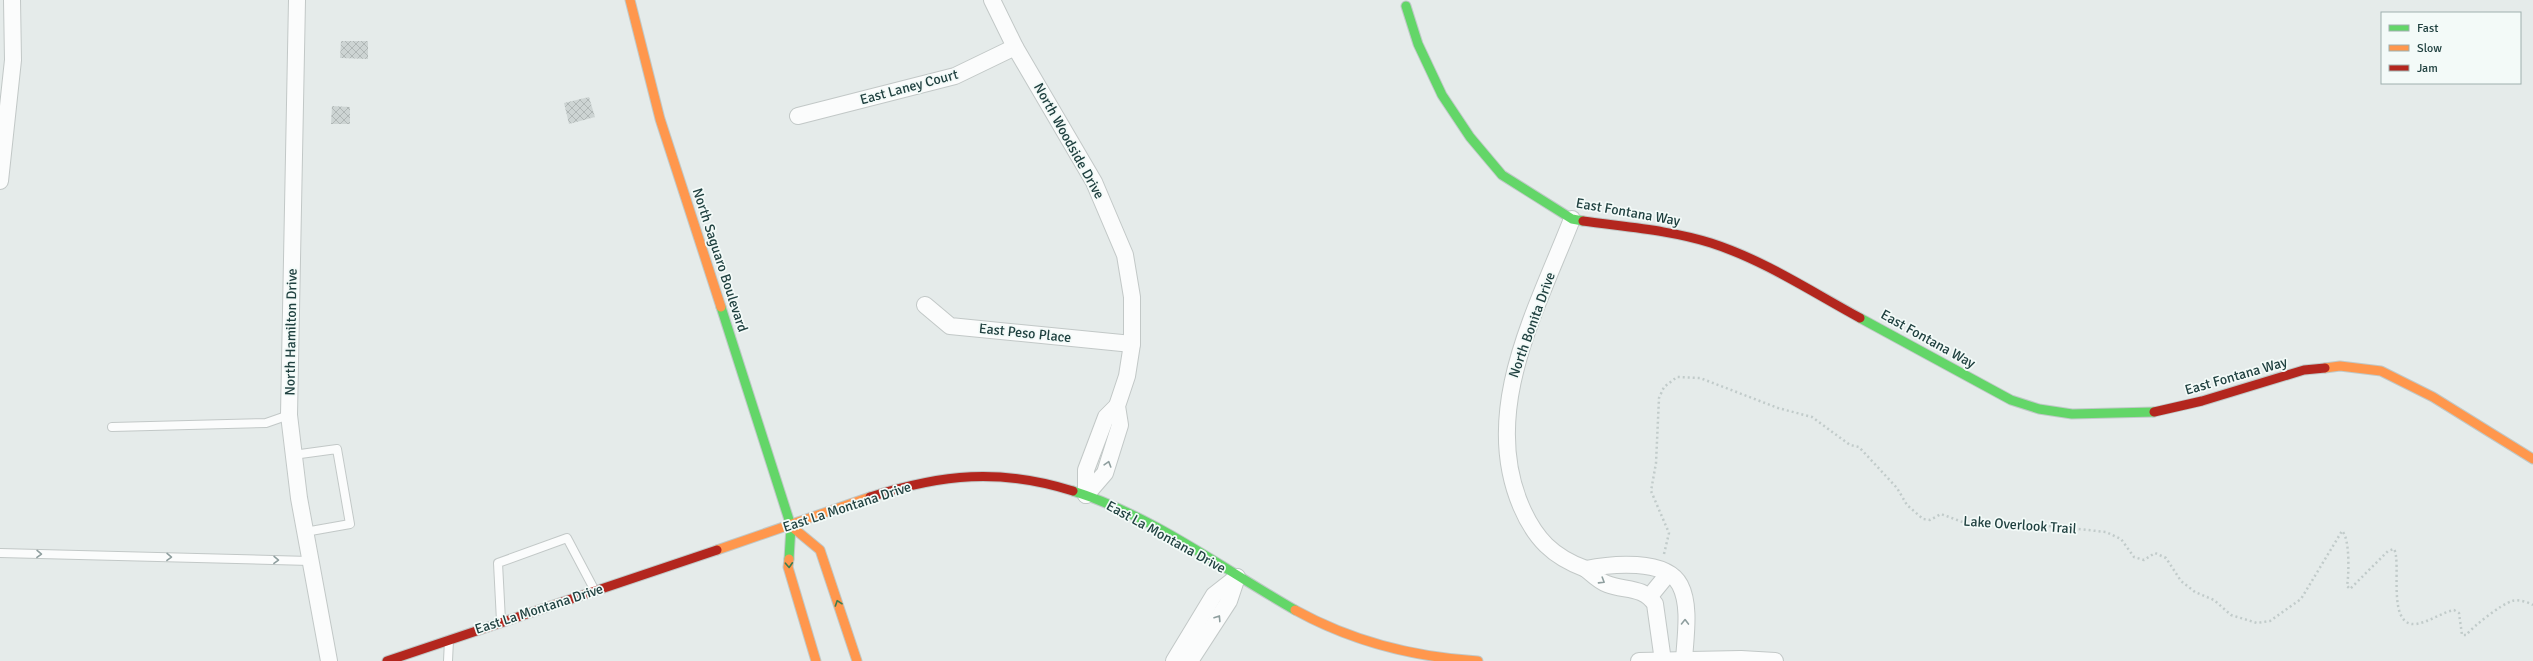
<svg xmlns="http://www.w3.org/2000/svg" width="2533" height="661" font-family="Signika,sans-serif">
<defs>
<pattern id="building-cross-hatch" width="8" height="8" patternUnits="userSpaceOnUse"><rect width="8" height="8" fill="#cdd4d3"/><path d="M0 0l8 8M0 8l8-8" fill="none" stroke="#b0b7b6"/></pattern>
</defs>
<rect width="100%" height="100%" fill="#e5ebea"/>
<g fill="url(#building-cross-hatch)">
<polygon points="341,41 368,41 368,59 340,58"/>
<polygon points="589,97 595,117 569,124 564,103"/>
<polygon points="332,106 350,107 350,124 331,124"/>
</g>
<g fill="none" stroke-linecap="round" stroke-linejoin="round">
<defs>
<g id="lane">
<polyline points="112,427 266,423 289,415"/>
<polyline points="293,455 337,449 350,524 305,532"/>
<polyline points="0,553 310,561"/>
<polyline points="501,621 498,563 567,538 594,589"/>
<polyline points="448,661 449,640"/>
</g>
<g id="street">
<polyline points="297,0 289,415 299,498 329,661"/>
<polyline points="992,0 1015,47 1094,182 1125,255 1132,297 1132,344 1127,376 1117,406 1120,425 1105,473 1086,495"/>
<polyline points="798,116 955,76 1015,47"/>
<polyline points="0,181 13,60 12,0"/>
<path d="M1572,219C1537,309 1480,410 1521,506C1535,539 1553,557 1586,569"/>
<polyline points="925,305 950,326 1132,344"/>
<polyline points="1086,495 1086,470 1106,417 1117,406"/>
<polyline points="1650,596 1668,574"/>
<polyline points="1174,661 1214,595 1237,577"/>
<polyline points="1190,661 1229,601 1237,577"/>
<polyline points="1639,661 1741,659 1775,661"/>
<path d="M1663,661L1655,604C1643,586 1625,591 1607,584C1600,582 1592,574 1586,569C1610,564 1666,558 1680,585C1691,606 1685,638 1684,661"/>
</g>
<g id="fast">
<polyline points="1406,6 1418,44 1442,95 1470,137 1502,175 1572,219 1583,221"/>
<polyline points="721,307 791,526 789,559"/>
<polyline points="1860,318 2011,400 2039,409 2072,414 2154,412"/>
<path d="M1073,491C1153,516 1223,569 1295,610"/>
</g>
<g id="slow">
<polyline points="630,0 660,119 721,307"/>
<polyline points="2325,368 2340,366 2381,371 2433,397 2533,459"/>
<polyline points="791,526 820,550 857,661"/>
<polyline points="717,550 870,497"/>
<polyline points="789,559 788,567 816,661"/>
<path d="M1295,610C1353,642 1412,657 1478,661"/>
</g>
<g id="jam">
<path d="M1583,221C1625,227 1670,230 1711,243C1764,260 1812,292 1860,318"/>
<polyline points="2154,412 2202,401 2304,370 2325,368"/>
<path d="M870,497C942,474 1000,468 1073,491"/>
<polyline points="387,661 717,550"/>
</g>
</defs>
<use href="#lane" stroke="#c2c8c7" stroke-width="10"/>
<use href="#street" stroke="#c2c8c7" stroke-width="18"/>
<use href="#fast" stroke="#c0c9c8" stroke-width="11"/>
<use href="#slow" stroke="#c0c9c8" stroke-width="11"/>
<use href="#jam" stroke="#c0c9c8" stroke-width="11"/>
<path stroke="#c1cbca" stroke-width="2.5" stroke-dasharray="2 3" stroke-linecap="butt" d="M1664,554L1669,533L1651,491L1656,463L1659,398L1664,387L1677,377L1700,378L1778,408L1812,417L1850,445L1859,447L1897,488L1907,505L1923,519L1930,520L1941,514L1968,524L1981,525L1998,521L2026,528L2051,526L2106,532L2121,539L2134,557L2144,560L2155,553L2166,558L2181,581L2195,592L2214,600L2231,615L2257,623L2270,621L2301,599L2342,531C2350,538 2349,575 2347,586L2350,589L2388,551L2394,549C2402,563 2386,627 2416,624C2429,622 2441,613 2454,610L2459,613L2462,635H2466C2475,625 2500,605 2512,601C2518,599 2528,602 2533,605"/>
<use href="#lane" stroke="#fbfcfc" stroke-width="8"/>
<use href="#street" stroke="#fbfcfc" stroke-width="16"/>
<use href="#fast" stroke="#63d668" stroke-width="9"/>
<use href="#slow" stroke="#ff974d" stroke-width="9"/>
<use href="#jam" stroke="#b3261e" stroke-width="9"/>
</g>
<defs><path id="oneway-chevron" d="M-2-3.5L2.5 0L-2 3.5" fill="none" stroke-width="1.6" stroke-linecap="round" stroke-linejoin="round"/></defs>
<g stroke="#8e9e9e">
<use href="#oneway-chevron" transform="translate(1108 464) rotate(-73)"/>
<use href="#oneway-chevron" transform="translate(39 554) rotate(1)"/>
<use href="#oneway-chevron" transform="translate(169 557) rotate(1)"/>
<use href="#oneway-chevron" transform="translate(276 560) rotate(1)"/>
<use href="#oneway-chevron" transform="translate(1602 581) rotate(32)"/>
<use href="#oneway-chevron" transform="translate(1218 618) rotate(-57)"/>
<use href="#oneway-chevron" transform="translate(1685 622) rotate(-89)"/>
</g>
<g stroke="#3b7d50">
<use href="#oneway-chevron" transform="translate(789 565) rotate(87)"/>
<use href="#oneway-chevron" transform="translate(838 603) rotate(-109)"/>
</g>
<g text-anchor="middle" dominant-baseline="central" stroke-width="3.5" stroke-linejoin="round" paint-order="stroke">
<g font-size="14" fill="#204140" stroke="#f3faf8">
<text transform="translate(909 87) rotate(-15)">East Laney Court</text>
<text transform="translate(1069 141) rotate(61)">North Woodside Drive</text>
<text transform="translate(1628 212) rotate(10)">East Fontana Way</text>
<text transform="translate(720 260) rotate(72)">North Saguaro Boulevard</text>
<text transform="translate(1532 325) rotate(-70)">North Bonita Drive</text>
<text transform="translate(291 332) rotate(-89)">North Hamilton Drive</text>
<text transform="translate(1025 333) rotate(6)">East Peso Place</text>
<text transform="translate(1928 339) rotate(29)">East Fontana Way</text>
<text transform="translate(2236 376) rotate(-16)">East Fontana Way</text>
<text transform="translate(847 507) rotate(-18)">East La Montana Drive</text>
<text transform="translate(2020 525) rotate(4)">Lake Overlook Trail</text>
<text transform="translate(1166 537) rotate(29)">East La Montana Drive</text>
<text transform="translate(539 609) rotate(-18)">East La Montana Drive</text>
</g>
</g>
<rect x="2381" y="12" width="140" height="72" fill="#f3faf8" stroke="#9fb0ae"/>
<rect x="2389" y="25" width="20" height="6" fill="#63d668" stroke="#9fb0ae"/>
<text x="2417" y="32" font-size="12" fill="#204140">Fast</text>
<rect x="2389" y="45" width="20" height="6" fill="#ff974d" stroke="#9fb0ae"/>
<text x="2417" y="52" font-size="12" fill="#204140">Slow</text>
<rect x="2389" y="65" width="20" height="6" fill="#b3261e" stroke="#9fb0ae"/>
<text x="2417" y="72" font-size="12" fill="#204140">Jam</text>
</svg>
